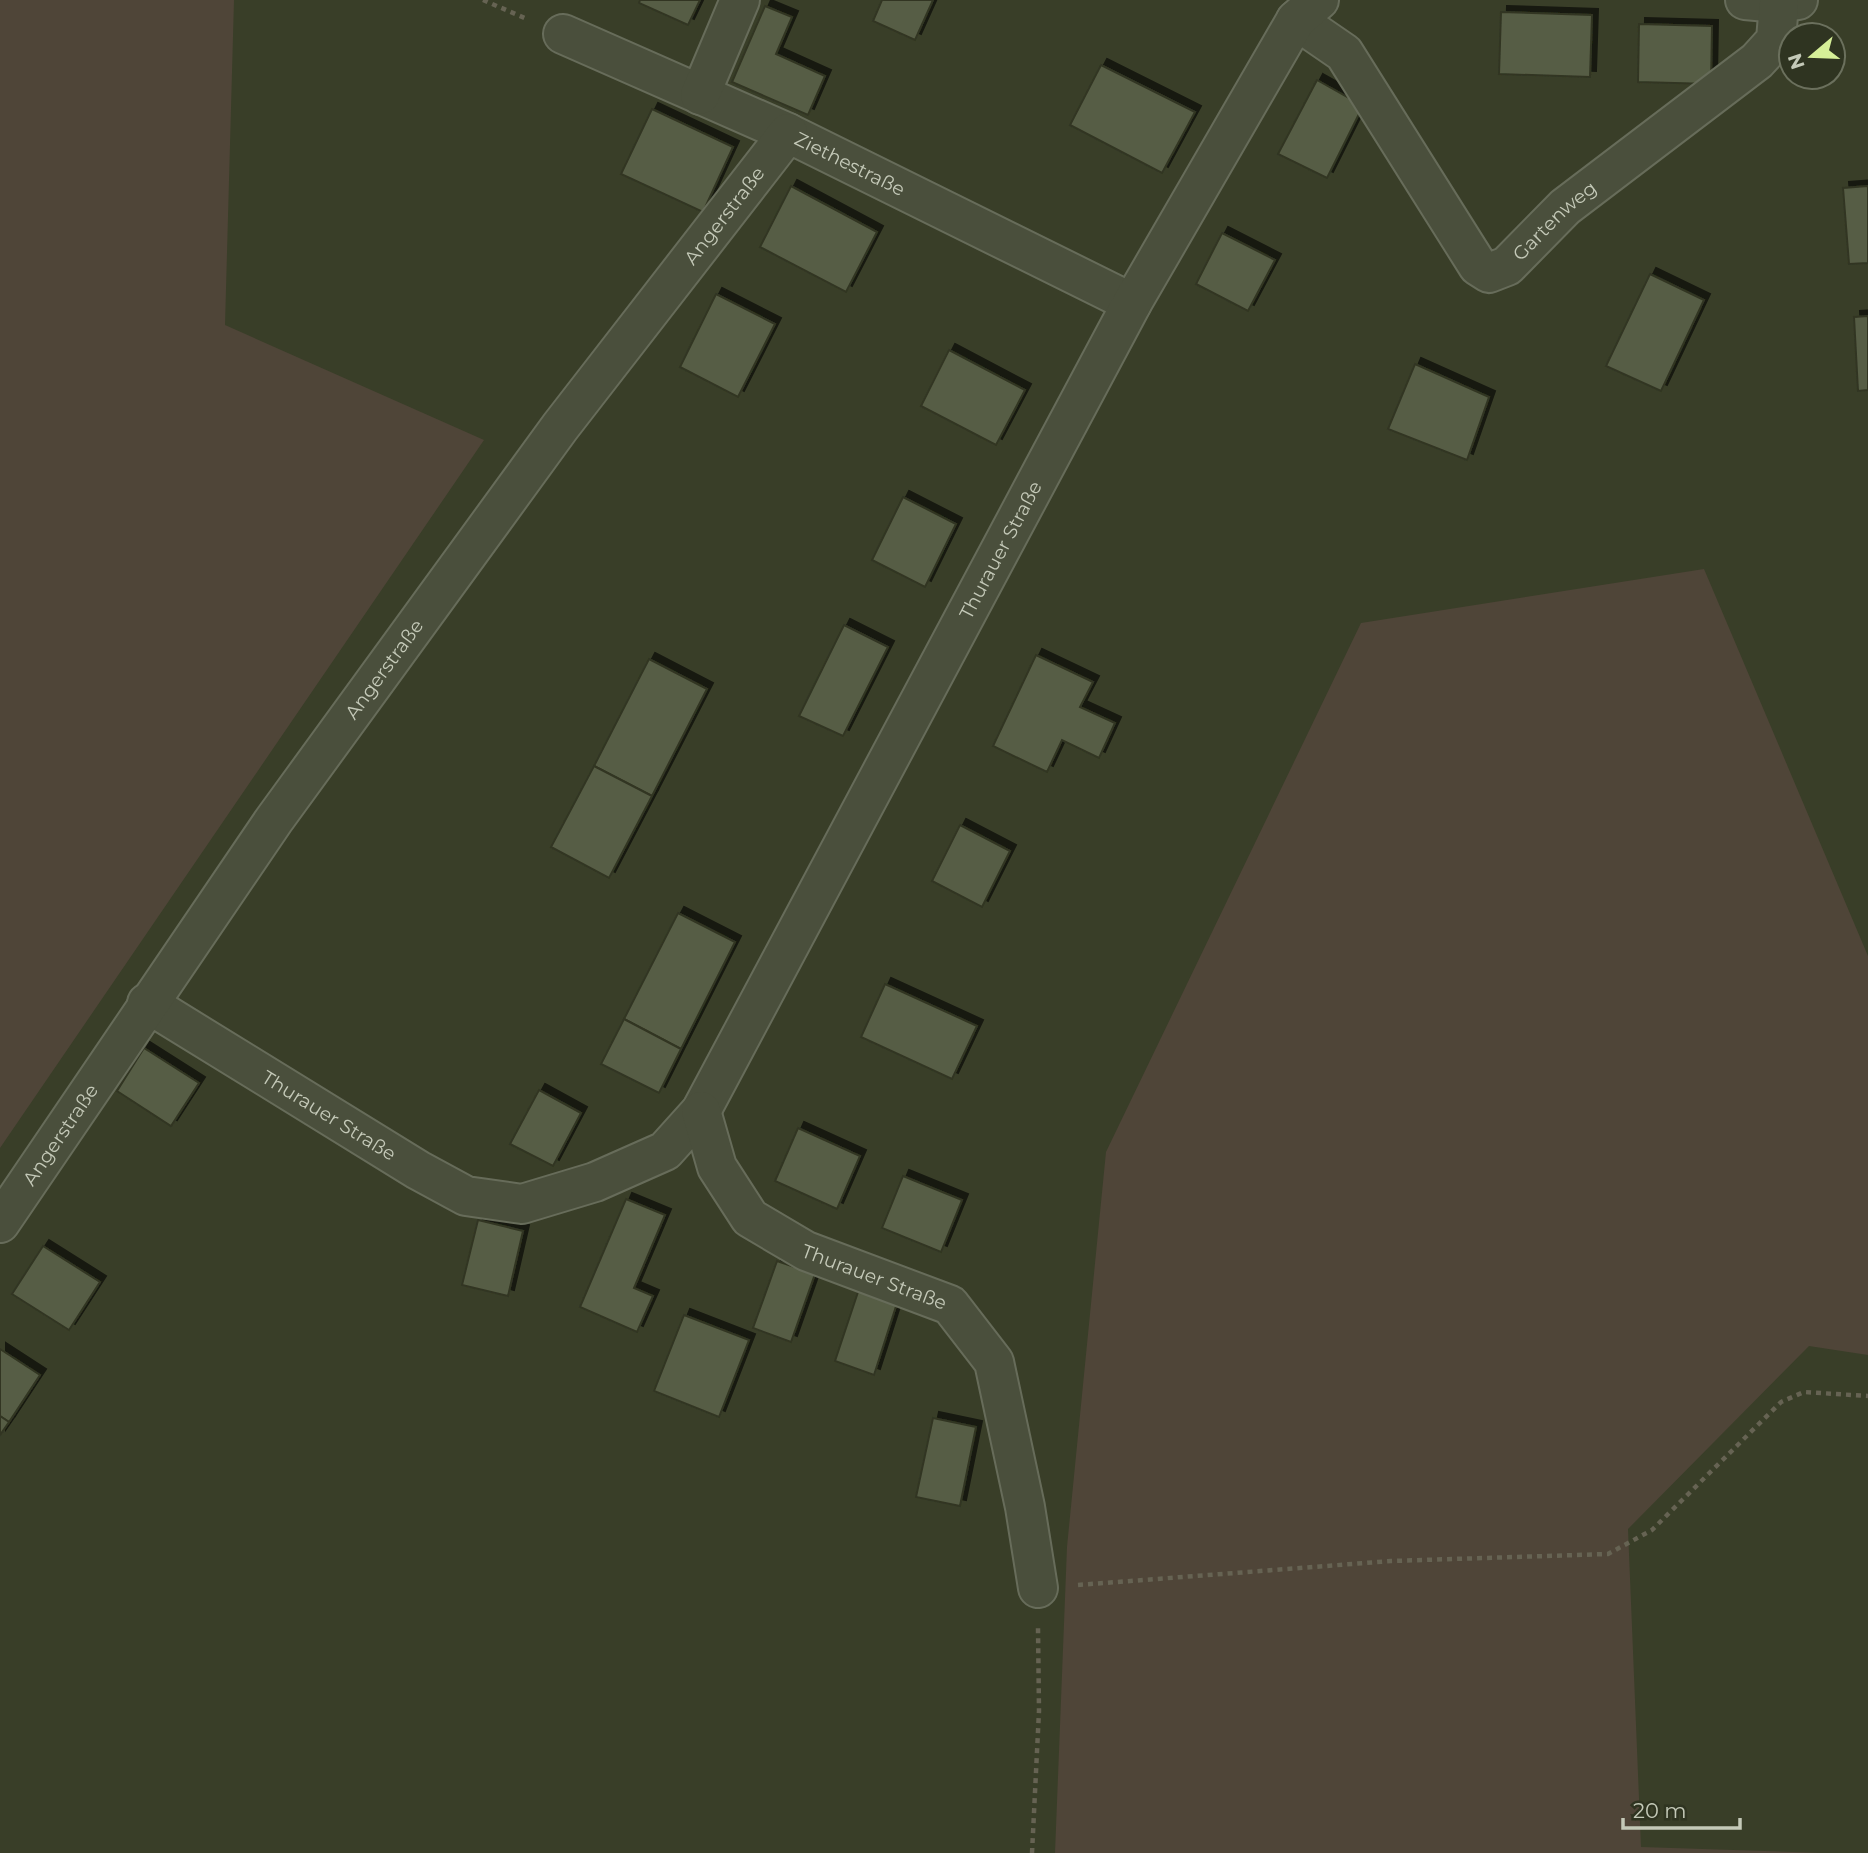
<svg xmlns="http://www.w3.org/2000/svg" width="1868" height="1853" font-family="Montserrat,sans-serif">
<defs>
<filter id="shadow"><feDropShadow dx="6" dy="-6" stdDeviation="0" flood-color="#0009"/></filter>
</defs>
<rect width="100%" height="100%" fill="#393e28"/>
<g fill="#4f4538">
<polygon points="0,0 234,0 225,325 484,440 0,1148"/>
<polygon points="1704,569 1868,956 1868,1355 1809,1346 1628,1529 1641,1847 1823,1853 1055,1853 1067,1547 1106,1152 1361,623"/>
</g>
<g fill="#575d45" stroke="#313623" stroke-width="2" filter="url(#shadow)">
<polygon points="640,0 700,0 688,25 639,3"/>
<polygon points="882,0 933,0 915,40 873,21"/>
<polygon points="765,6 792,17 776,54 825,76 808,115 732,82"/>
<polygon points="1501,12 1592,15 1590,77 1499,74"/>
<polygon points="1639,24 1712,26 1711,84 1638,82"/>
<polygon points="1101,65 1195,112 1162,173 1070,125"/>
<polygon points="1317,80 1363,106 1327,178 1278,154"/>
<polygon points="652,109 733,147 703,212 621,174"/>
<polygon points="791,186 877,232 846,292 760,247"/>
<polygon points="1868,186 1868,263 1849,264 1843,188"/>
<polygon points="1222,233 1275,260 1248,311 1196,284"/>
<polygon points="1650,274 1704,300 1661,391 1606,366"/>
<polygon points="716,294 775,324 738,397 680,367"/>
<polygon points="1868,316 1868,390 1858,391 1854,317"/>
<polygon points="949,350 1025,390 996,445 921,406"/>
<polygon points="1415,364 1489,397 1467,460 1388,429"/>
<polygon points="903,497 956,524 925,587 872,560"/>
<polygon points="844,625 888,647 843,736 799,716"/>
<polygon points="1036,655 1093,682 1080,707 1115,723 1099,758 1062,740 1047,772 993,746"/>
<polygon points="649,659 707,689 652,796 594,766"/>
<polygon points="594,766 652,796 609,878 551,847"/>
<polygon points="960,825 1010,851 982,907 932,881"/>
<polygon points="678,913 735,942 681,1049 624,1019"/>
<polygon points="885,984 977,1026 952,1079 861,1037"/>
<polygon points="624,1019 681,1049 659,1093 601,1064"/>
<polygon points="144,1048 199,1083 171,1126 117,1091"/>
<polygon points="539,1090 581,1113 553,1166 510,1144"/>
<polygon points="798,1128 860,1156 837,1209 775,1181"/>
<polygon points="903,1176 962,1200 941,1252 882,1228"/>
<polygon points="626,1199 665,1215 634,1288 653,1296 637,1332 580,1307"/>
<polygon points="478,1220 523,1231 508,1296 462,1285"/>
<polygon points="43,1246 100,1282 69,1330 12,1294"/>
<polygon points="777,1261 815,1274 791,1342 753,1328"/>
<polygon points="860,1286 898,1300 874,1375 835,1361"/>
<polygon points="684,1315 749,1340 719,1417 654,1391"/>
<polygon points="0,1349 40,1375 9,1422 0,1416"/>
<polygon points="0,1416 9,1422 0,1435"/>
<polygon points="933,1418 976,1427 960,1506 916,1497"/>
</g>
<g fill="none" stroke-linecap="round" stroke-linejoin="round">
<defs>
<g id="minor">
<polyline points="1745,0 1779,3 1798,0"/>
<path id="s1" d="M1296,20L1344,53L1478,266L1489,273L1507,266L1565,207L1757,61L1776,40L1779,3"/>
<path id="s2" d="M563,34L788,133L1132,303"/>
<polyline points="700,95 740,0"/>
<path id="s3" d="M147,1003L418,1170L466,1196L522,1204L595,1182L665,1151L701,1111L1132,303L1296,20L1319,0"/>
<path id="s4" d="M701,1111L717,1167L750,1218L806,1251L950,1305L994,1362L1025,1507L1038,1588"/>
<path id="s5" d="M0,1223L274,820L560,427L788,133"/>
</g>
</defs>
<use href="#minor" stroke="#676c5a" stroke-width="42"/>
<g stroke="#666353" stroke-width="4.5" stroke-dasharray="5 5" stroke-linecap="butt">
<polyline points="483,0 527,19"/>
<polyline points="1078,1585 1391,1561 1608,1554 1652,1530 1781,1402 1804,1392 1868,1396"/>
<polyline points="1032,1853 1039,1711 1038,1627"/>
</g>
<use href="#minor" stroke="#4a4f3c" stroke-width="38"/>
</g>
<g text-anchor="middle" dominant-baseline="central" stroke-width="5" stroke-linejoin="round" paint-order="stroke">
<g font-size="19" fill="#c4c9b8" stroke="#2f3421">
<text stroke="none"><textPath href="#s2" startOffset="315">Ziethestraße</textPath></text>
<text stroke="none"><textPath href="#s5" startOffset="1241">Angerstraße</textPath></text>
<text stroke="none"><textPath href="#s1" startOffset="408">Gartenweg</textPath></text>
<text stroke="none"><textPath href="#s3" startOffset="1272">Thurauer Straße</textPath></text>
<text stroke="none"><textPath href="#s5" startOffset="674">Angerstraße</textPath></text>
<text stroke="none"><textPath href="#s3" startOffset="214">Thurauer Straße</textPath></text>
<text stroke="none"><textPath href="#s5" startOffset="107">Angerstraße</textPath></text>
<text stroke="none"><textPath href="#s4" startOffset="257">Thurauer Straße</textPath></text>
</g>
</g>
<g transform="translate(1812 56) rotate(251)"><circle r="33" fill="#2f3421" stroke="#6b705d" stroke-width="2"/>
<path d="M0-5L12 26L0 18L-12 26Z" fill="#d6ef98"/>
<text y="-10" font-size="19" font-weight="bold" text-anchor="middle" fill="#c4c9b8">N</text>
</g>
<path d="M1623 1818v10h117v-10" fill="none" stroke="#c4c9b8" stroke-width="3.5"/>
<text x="1633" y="1818" font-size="21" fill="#c4c9b8" stroke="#2f3421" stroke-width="5" paint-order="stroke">20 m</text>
</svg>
